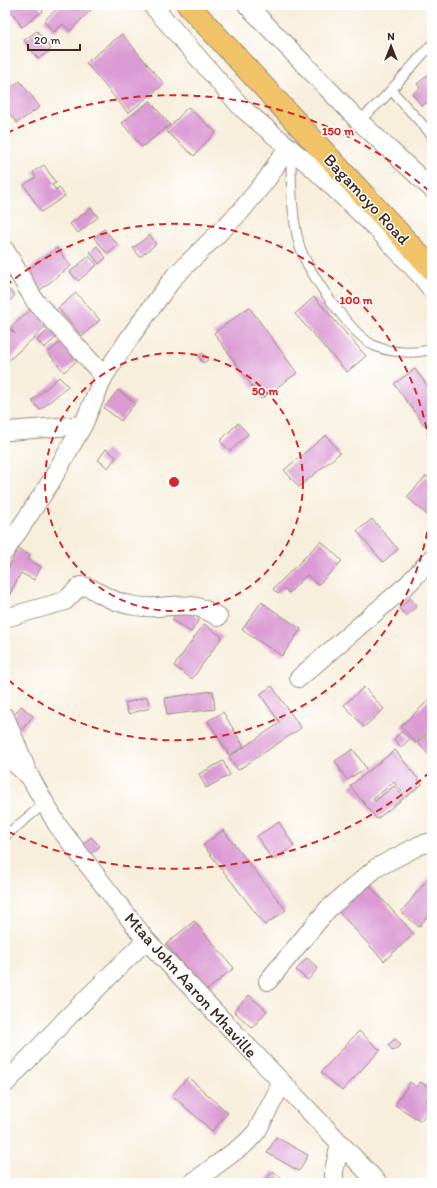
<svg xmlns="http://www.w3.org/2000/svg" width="437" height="1188" font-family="Itim,sans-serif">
<rect width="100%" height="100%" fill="#fff"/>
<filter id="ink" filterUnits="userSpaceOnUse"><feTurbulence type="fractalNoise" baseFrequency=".025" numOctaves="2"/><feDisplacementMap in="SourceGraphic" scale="8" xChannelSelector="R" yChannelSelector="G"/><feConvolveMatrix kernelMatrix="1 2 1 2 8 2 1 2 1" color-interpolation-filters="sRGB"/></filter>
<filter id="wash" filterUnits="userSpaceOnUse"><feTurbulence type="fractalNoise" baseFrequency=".012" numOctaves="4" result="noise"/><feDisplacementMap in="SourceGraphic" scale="16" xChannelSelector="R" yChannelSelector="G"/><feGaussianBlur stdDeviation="0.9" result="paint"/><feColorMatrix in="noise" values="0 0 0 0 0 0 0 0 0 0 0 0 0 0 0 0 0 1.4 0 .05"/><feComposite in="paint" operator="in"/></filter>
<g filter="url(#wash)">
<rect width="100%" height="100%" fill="#f7eedc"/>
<g id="blocks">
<g fill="#da9ad3">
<polygon points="7,5 38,5 43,11 22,27"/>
<polygon points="61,5 88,5 92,9 70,31 63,24 54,32 44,21"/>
<polygon points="37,31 51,49 38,59 24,40"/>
<polygon points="122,34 164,84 128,113 86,63"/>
<polygon points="429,74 432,77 432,98 422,106 412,94 420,88 417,84"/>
<polygon points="20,81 40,107 17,123 5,107 5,92"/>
<polygon points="150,101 170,125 142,147 122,123"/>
<polygon points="188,107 216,132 194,156 166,131"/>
<polygon points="44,165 56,183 52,185 56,190 59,187 65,196 41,212 24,185 36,177 33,172"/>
<polygon points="91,208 98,217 78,233 70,224"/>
<polygon points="104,229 118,245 108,254 94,238"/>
<polygon points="150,235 156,244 140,257 133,248"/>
<polygon points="97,246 106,258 99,264 90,252"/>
<polygon points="57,248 71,266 40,290 26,271"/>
<polygon points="89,256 97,265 78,281 70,272"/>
<polygon points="5,272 10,278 5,283"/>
<polygon points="8,289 15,295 5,307 5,292"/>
<polygon points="76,293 100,320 82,336 58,308"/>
<polygon points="314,297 366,356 347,372 295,314"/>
<polygon points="249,307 297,373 261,399 214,333"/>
<polygon points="33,308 48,325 8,361 5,358 5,324 15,334 10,328"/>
<polygon points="51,328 58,336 44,348 37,340"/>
<polygon points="64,339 80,358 64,372 48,353"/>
<polygon points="203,353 208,360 203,363 198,356"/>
<polygon points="415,369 432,392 432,420 425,426 394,384"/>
<polygon points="59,377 68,386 40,410 32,401"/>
<polygon points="118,390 135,403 121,421 104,408"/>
<polygon points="238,423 248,434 230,451 220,441"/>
<polygon points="326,435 340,453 299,487 284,470"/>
<polygon points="106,449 116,457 108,468 98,460"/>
<polygon points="426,476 432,481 432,519 407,497"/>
<polygon points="372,519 398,549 383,562 357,531"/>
<polygon points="321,541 342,561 318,585 307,575 289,593 284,588 278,594 273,589"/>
<polygon points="18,549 30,555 28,559 41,567 34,580 21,573 5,603 5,574"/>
<polygon points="410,598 417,606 406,616 399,608"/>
<polygon points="261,602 301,629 282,656 242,630"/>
<polygon points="181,606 200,618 191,632 172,620"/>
<polygon points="204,624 222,637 192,679 174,666"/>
<polygon points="272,686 301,728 238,770 229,757 280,723 260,694"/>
<polygon points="364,687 384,709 364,727 344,705"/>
<polygon points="213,691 215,709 167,715 165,698"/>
<polygon points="147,697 150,708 128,714 125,703"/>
<polygon points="430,699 432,701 432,728 416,743 401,726"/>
<polygon points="21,706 33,716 21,731 9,722"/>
<polygon points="223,712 244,747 229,755 208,721"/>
<polygon points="432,730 432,754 430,756 418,743"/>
<polygon points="402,731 410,739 401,747 394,739"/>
<polygon points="353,749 366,768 347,780 335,761"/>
<polygon points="395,750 422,784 406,797 394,782 373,799 375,801 394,786 404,798 377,819 350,786"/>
<polygon points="223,761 230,775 206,788 199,774"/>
<polygon points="279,822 294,846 272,860 257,836"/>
<polygon points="223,830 286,910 265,925 203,845"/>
<polygon points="91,837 100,846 91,854 82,845"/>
<polygon points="432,874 432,910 419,927 401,912"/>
<polygon points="368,884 414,934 384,961 338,911"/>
<polygon points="194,921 234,968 206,991 166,944"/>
<polygon points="307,958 318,968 308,980 296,970"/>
<polygon points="249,995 267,1011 252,1028 234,1011"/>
<polygon points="359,1031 380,1050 342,1091 321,1072"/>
<polygon points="395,1039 401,1045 393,1051 388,1045"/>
<polygon points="188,1077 228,1113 212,1131 172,1095"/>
<polygon points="410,1082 417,1087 420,1082 432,1089 426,1101 431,1105 421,1121 395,1105"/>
<polygon points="276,1137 308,1155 299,1171 267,1153"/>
<polygon points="273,1171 281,1178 276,1183 263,1183"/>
</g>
</g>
</g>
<g filter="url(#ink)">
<use href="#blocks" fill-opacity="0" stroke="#998c7d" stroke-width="1"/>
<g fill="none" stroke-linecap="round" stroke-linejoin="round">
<defs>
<g id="lane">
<polyline points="391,90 432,135"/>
<polyline points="359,121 382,100 432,44"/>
<path d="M291,150C291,181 291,213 299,244C306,270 351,335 375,346C390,353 416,354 432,349"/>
<polyline points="5,836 44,804"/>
</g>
<g id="street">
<polyline points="152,5 242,108 312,167 377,229 422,277 432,290"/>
<polyline points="247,5 359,121 432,189"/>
<polyline points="5,250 35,301 104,376"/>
<polyline points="5,430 9,431 83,425"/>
<polyline points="5,551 50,483 83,425 104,376 130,337 174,277 241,211 267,179 288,147"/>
<path d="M5,618L65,601L80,586C89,586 92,589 99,593C109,599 123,604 135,606C168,612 186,595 218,617"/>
<polyline points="299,678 408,584 432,558"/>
<polyline points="5,717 28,773"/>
<polyline points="5,755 30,777 58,826 146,940 378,1183"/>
<polyline points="268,981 328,909 376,868 420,845 432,842"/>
<polyline points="5,1084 67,1018 146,940"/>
<polyline points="192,1183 246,1143 257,1131 282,1083"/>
<polyline points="334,1183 334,1171 340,1143"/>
</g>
<polyline id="highway" points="188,5 432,269"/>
</defs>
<use href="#lane" stroke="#998c7d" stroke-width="11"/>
<use href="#street" stroke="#998c7d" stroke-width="20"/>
<use href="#highway" stroke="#998c7d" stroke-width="24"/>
<use href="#lane" stroke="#fff" stroke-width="9"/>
<use href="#street" stroke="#fff" stroke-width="18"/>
<use href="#highway" stroke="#f1c369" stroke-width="22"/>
</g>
</g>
<g fill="none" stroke="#d62828" stroke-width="2" stroke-dasharray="7 5">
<circle cx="174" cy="482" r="129"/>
<path d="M432 484A258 258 0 0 1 6 678M6 286A258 258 0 0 1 432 480"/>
<path d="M430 772A387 387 0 0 1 7 831M7 133A387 387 0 0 1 430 192"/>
</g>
<g text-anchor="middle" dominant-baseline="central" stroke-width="3" stroke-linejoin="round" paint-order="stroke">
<g font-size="17" fill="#3b2a1e" stroke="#fff">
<text transform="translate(367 199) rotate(47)">Bagamoyo Road</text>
<text transform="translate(191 985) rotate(48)">Mtaa John Aaron Mhaville</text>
</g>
</g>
<circle cx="174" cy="482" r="6" fill="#d62828" stroke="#fff" stroke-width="2"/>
<g font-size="12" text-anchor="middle" font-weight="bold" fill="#d62828" stroke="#fff" stroke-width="3" stroke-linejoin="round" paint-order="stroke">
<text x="338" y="135">150 m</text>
<text x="356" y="304">100 m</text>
<text x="265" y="395">50 m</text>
</g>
<rect width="437" height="1188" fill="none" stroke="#fff" stroke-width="20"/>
<g transform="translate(391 46)" stroke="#ffffff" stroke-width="3" paint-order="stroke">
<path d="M0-3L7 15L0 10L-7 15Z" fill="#3b2a1e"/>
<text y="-6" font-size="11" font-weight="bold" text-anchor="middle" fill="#3b2a1e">N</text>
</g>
<path d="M28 44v6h52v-6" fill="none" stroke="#3b2a1e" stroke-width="2"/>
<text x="34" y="44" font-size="12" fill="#3b2a1e" stroke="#ffffff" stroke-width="3" paint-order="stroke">20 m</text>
</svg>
